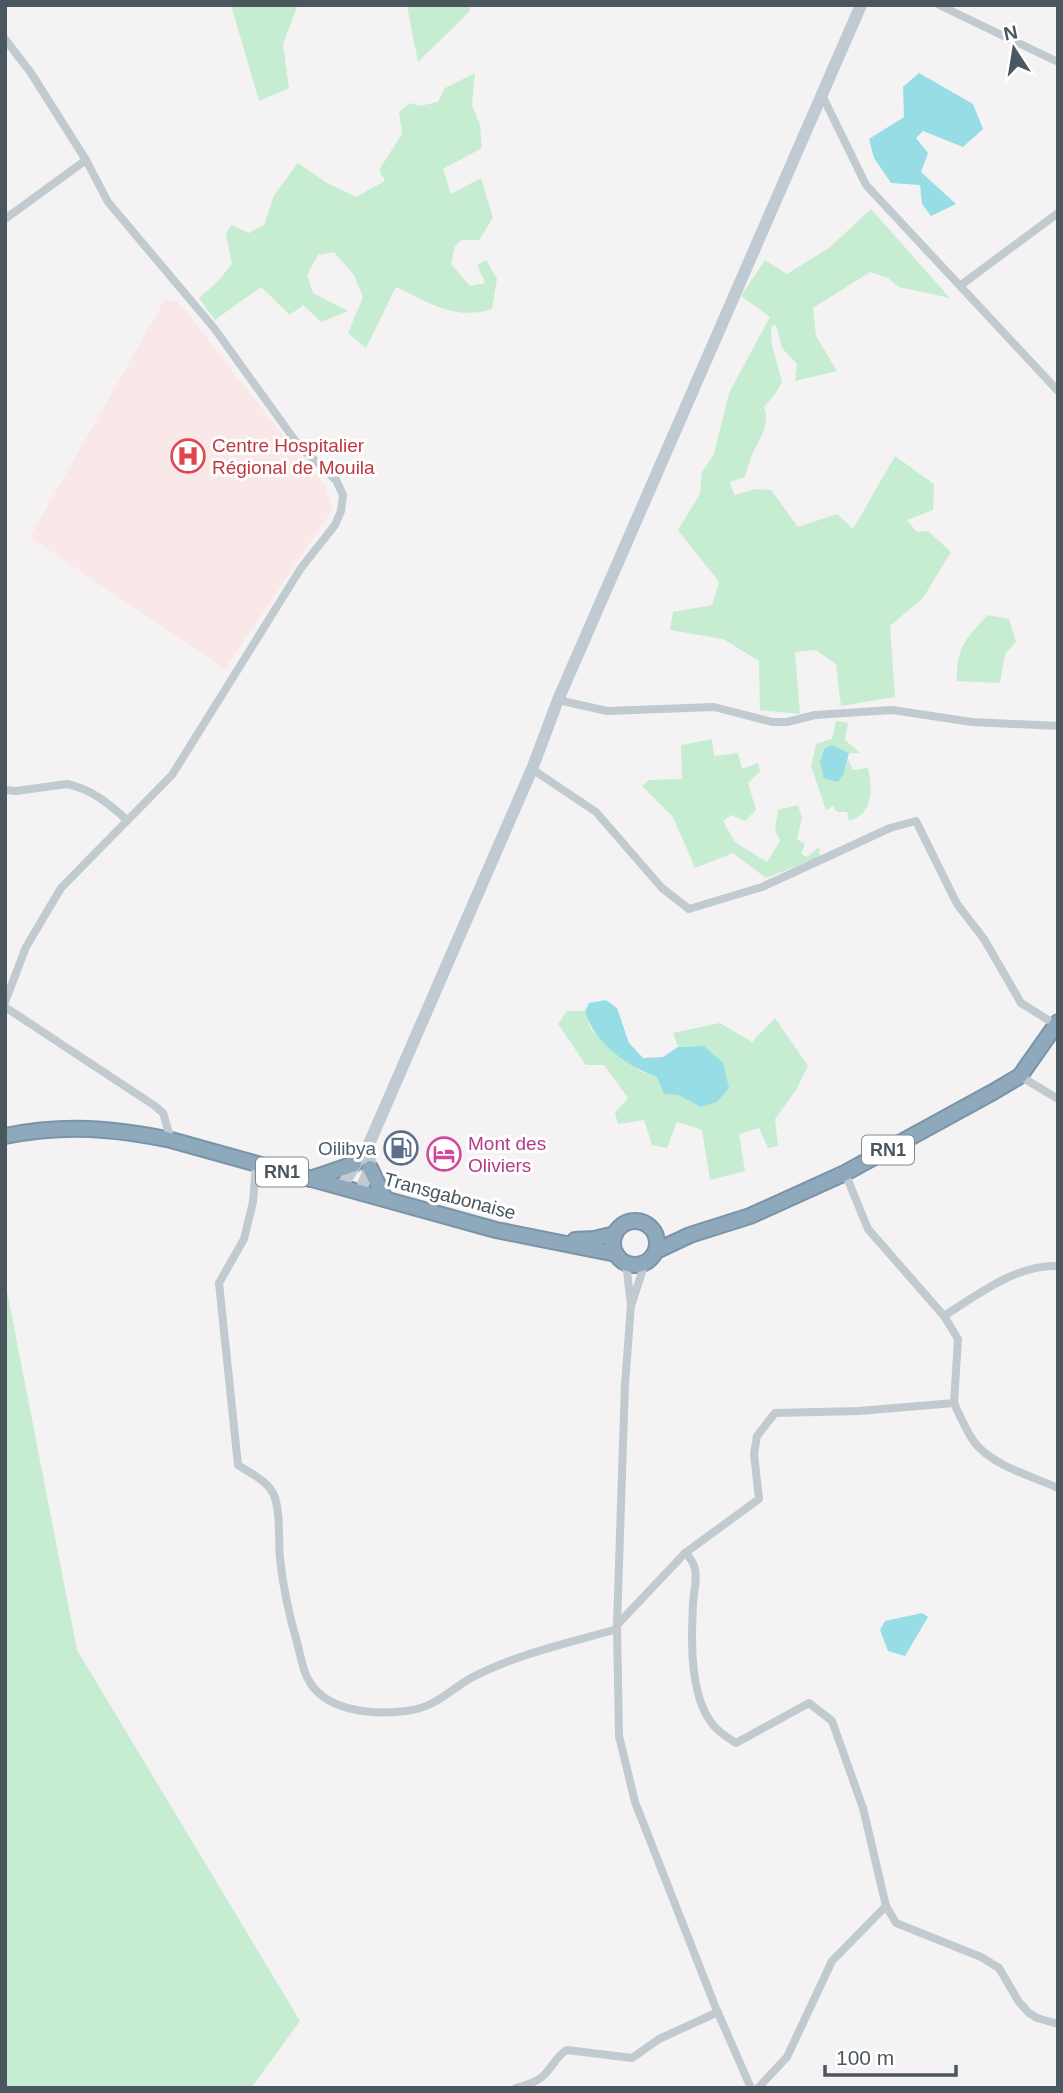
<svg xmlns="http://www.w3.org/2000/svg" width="1063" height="2093" font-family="Helvetica,sans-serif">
<rect width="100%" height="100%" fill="#f4f2f3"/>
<polygon fill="#fae7e7" points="164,301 178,301 276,427 325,485 332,510 225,669 30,537"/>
<g fill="#c6edd1">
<polygon points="231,5 298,5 283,44 289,88 259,101"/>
<polygon points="402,5 470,5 470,11 418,62 407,6"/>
<path d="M475,73L472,105L480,125L482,148L443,169L451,194L481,178L493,218L479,240H461L455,246L451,264L470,286L485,283L477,265L486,260L497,279L492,309C454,321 429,302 396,287L366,348L348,333L363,297L354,275L334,252L318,255L307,275L313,293L348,311L321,322L303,305L290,315L261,287L215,320L199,298L219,280L232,264L226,234L231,225L249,233L264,225L274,195L298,163L327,183L356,197L385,181L379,170L402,134L399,112L410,103L419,106L438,102L445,88Z"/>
<path d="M871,209L950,298L899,287L888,278L870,272L813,308L816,336L837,371L795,381L797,364L782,348L776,325L771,326L772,345L782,382L775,394L764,407C770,424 762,434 755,449C750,458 748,468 745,477L730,482L734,495L756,489L771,490L798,527L837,514L853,529L895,456L934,484L933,510L907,520L917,532L928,531L951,552L923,598L890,626L895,697L841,706L836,664L816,650L795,652L800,714L760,710L759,661L723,639L670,630L673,612L712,605L719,582L678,530L700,494L702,472L714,454L729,393L770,317L741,296L765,260L787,274L829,248Z"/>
<path d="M988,615L1009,619L1016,642L1005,654L1000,683L957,681C956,648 966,638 988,615Z"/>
<path d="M836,721L848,723L845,740L860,753H849L832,745L844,773L848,759L853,770L868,768C873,789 873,814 849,821L847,812H837L833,806L826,810L811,766L816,744L832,739Z"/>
<polygon points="712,739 714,756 738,753 742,769 758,763 760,771 748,783 756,810 745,821 731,815 723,821 735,842 767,862 780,841 775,830 778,810 798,805 802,818 797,839 805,844 801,854 807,857 819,847 820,857 766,878 733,853 695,868 673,817 642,786 649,780 682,779 681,745"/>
<polygon points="567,1011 585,1011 591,1029 611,1049 640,1071 657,1077 678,1095 701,1107 704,1046 678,1047 673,1033 720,1023 752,1042 775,1018 808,1066 796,1090 775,1119 778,1146 768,1148 759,1128 739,1134 745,1171 710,1180 702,1130 677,1122 667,1148 652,1145 644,1120 618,1124 615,1113 628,1098 604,1065 586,1065 558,1024"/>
<polygon points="5,1281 77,1650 300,2021 251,2088 5,2088"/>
</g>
<g fill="#96dde6">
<polygon points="919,73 973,104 983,129 963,147 923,131 916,138 928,153 921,172 956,204 931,216 922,204 920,185 891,183 874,158 869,139 904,117 903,87"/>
<polygon points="832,745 849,753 844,773 838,782 824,778 820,762 825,748"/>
<path d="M606,1000L617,1008L629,1043L643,1058L663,1057L678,1047L704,1046L723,1063L729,1088L717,1102L701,1107L678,1095L664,1094L657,1077C628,1067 593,1042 585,1011L589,1003Z"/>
<polygon points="922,1613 928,1617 905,1656 888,1651 880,1630 885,1621"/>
</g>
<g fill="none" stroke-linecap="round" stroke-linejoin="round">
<defs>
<g id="highway">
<path d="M5,1136C65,1124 112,1128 171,1140L496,1230L616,1254"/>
<polyline points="370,1168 385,1199"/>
<polyline points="310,1179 354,1164"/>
<circle cx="635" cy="1243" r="22"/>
<polyline points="575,1240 594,1239 615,1234"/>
<polyline points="656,1251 690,1235 750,1216 845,1173 993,1092 1020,1076 1058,1022"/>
</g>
</defs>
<use href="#highway" stroke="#7994a8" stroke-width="18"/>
<g stroke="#c1cacf" stroke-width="8">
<polyline points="939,5 1058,62"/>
<polyline points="5,39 31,73 86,160 108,202 214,328 299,446 336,480 343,495 341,511 335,525 301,568 172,775 61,888 26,947 5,1002"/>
<polyline points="822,95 866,185 1058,391"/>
<polyline points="5,219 86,160"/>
<polyline points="961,285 1058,213"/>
<polyline points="558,700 607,711 714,707 772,722 787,722 815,715 892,710 972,722 1058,726"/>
<polyline points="532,769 596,812 662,888 689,909 762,887 890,828 916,821 957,904 984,939 1021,1003 1056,1025"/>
<path d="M5,790L16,791L67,784C92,789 109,804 127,820"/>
<polyline points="5,1007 155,1106 163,1113 171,1140"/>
<polyline points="1020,1076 1058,1099"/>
<path d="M256,1165L253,1202L244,1239L219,1283L238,1465C250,1473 268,1481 274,1495C281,1514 278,1539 280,1559C283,1586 289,1615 297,1642C300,1653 302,1667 307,1677C323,1712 373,1715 406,1711C435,1708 448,1691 471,1678C516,1654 569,1643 617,1629"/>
<polyline points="626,1263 631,1305 625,1384 617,1625 619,1736 635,1802 715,2006 751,2088"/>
<polyline points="632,1303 645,1263"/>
<path d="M944,1316C977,1295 1017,1264 1058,1266"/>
<path d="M954,1403C960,1416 966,1431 975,1443C993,1466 1032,1476 1058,1488"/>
<path d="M685,1553C702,1567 694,1586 693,1604C691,1640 689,1704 718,1730C723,1735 730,1739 736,1743L809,1703L832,1721L863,1808L886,1906L896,1923L981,1957L999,1968L1019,2002L1029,2013L1037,2018L1058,2024"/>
<polyline points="617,1625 685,1553 759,1499 754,1454 757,1436 775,1413 859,1411 954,1403 958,1339 944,1316 868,1229 845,1173"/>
<path d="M516,2088C525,2085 536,2083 543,2076C552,2068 556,2056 567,2050L632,2058L659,2039L718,2012"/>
<polyline points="758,2088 787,2057 832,1961 886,1906"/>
</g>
<g stroke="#c0cad2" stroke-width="12">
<polyline points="341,1187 369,1144 532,769 558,700 861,5"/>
<polyline points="360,1192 370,1168 369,1144"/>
</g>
<use href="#highway" stroke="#8ea9bc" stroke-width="14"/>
</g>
<defs>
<symbol id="hospital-ring" viewBox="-11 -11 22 22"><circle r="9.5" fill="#fff" stroke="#e0444e" stroke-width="1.5"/><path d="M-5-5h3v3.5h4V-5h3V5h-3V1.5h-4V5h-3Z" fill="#e0444e"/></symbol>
<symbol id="fuel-ring" viewBox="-11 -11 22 22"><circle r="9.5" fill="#fff" stroke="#5c6f8a" stroke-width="1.5"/><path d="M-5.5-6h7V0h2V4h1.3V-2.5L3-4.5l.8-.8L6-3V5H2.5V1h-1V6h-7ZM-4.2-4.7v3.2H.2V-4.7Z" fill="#5c6f8a"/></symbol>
<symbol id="hotel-ring" viewBox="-11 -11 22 22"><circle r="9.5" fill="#fff" stroke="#d1479c" stroke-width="1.5"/><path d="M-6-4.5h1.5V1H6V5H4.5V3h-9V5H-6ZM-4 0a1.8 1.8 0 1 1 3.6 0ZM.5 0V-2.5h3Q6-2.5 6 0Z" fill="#d1479c"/></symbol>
</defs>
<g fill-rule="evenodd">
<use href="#hospital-ring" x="169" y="437" width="38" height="38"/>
<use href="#fuel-ring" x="382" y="1129" width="38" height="38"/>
<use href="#hotel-ring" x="425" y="1135" width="38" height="38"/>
</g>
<g text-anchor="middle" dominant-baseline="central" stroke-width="6" stroke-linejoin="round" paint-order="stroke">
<g fill="#fff" stroke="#81898e" stroke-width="2">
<rect x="862" y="1135.5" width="52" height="29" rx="5"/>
<rect x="256" y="1157.5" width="52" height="29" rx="5"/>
</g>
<g font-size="18" font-weight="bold" fill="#4b575e">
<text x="888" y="1150">RN1</text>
<text x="282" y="1172">RN1</text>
</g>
<g font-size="19" fill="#be3a42" stroke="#fff" text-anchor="start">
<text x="212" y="445">Centre Hospitalier<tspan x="212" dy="22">Régional de Mouila</tspan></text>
</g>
<g font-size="19" fill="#b23c85" stroke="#fff" text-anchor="start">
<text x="468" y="1143">Mont des<tspan x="468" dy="22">Oliviers</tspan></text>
</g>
<g font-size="19" fill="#4e5e75" stroke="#fff" text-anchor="end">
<text x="376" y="1148">Oilibya</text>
</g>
<g font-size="19" fill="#4b575e" stroke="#fff">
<text transform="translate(450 1196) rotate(15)">Transgabonaise</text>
</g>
</g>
<rect width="1063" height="2093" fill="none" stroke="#4b575e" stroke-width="14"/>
<g transform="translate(1014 49) rotate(348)" stroke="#ffffff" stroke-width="5" paint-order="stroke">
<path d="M0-5L12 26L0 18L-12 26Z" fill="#4b575e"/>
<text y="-10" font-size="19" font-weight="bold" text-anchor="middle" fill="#4b575e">N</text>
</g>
<path d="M825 2065v10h131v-10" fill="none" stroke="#4b575e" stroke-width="3.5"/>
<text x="836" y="2065" font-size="21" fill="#4b575e" stroke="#ffffff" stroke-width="5" paint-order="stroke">100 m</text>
</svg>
